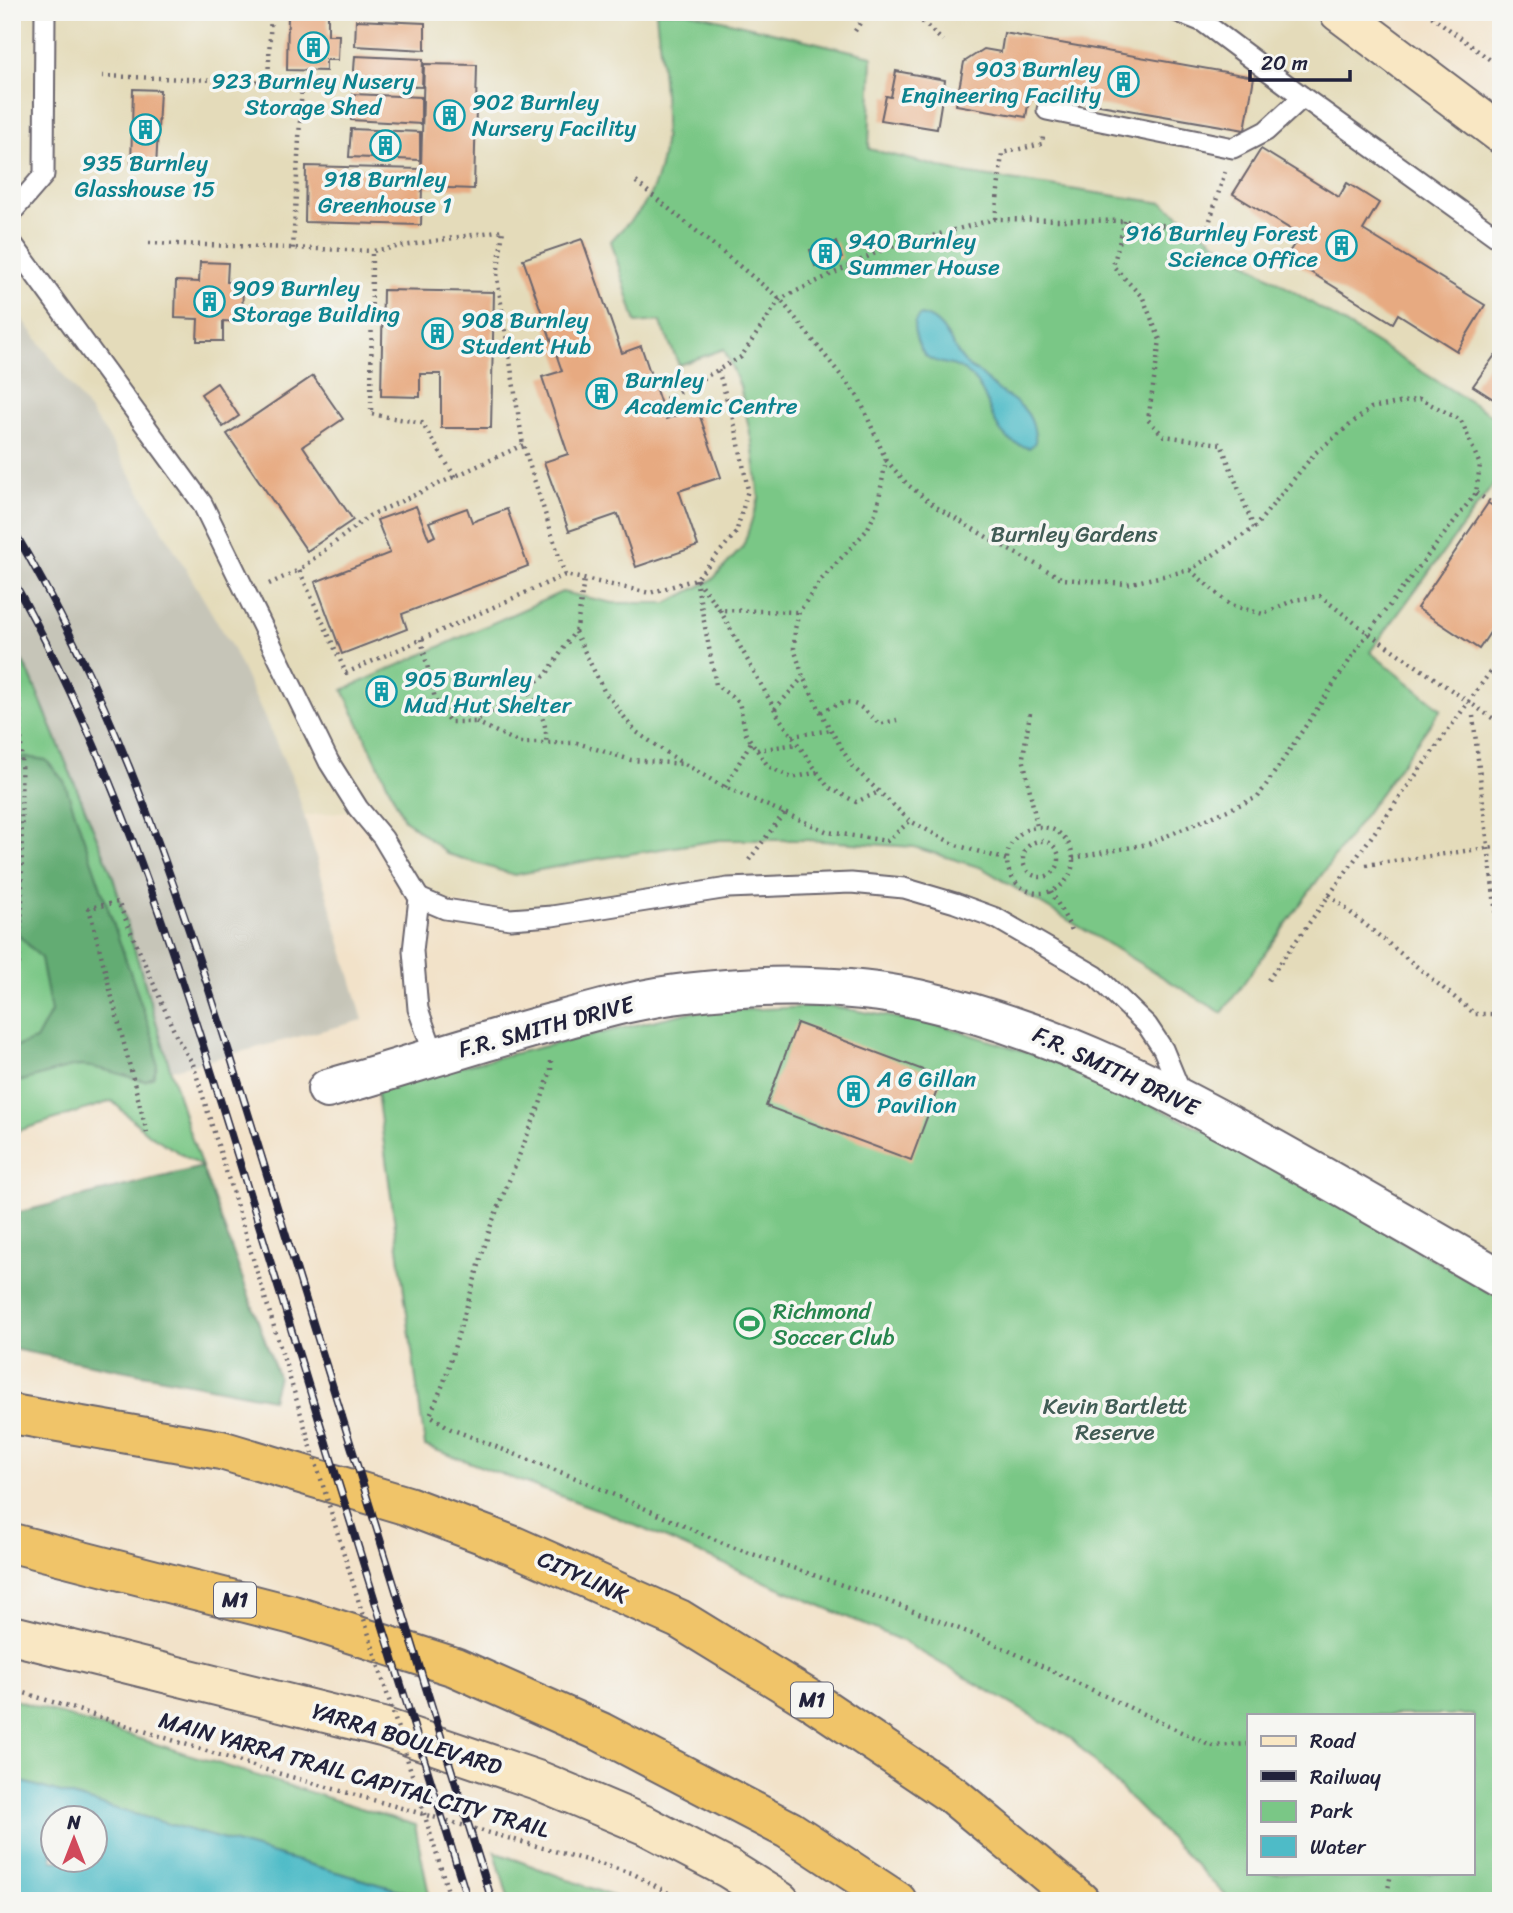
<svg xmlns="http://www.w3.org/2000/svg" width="1513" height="1913" font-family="Sriracha,sans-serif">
<rect width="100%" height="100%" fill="#f6f6f2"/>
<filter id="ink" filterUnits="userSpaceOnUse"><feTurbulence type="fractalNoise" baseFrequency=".0143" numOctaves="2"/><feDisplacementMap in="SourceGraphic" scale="14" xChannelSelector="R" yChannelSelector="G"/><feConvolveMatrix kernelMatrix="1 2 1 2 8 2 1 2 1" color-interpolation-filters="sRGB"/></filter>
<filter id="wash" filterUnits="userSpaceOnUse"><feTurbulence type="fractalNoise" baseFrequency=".00686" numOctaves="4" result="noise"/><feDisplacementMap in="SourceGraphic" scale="28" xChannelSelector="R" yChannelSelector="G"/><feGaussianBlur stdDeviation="1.57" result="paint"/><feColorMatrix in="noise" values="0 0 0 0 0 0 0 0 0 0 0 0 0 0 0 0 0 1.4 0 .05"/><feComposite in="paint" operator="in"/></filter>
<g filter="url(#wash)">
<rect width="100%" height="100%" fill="#f2e2c9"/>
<polygon fill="#e4dbba" points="12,12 1339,12 1501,134 1501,1279 1183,1099 1127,1005 996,918 851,883 552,916 419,898 364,809 304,816 295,784 233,649 107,435 12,304"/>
<polygon fill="#c6c5b8" points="12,304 107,435 233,649 295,784 363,1020 171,1070 112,874 30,675 12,644"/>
<g fill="#7ac786" stroke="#4e7460" stroke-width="2" fill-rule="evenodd">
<path d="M656,12H688L872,56L869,149L963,173L1163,203L1222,247L1501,421V474L1370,652L1441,709L1222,1013L982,868L914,847L806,840H719L597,859L514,875L448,854L404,819L343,690L562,592L613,603H667L712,580L743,547L759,498L752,442L740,386L724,349L679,365L660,321L636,323L611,241C621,229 635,218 644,205C679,152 661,72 656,12Z"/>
<polygon points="12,644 30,675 112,874 187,1125 202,1167 147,1133 112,1101 12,1133"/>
<path d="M830,1006L944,1026L1042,1057L1116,1088L1248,1151L1501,1299V1901H1231L1072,1739L900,1640L604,1512L425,1446L376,1086L690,1012ZM1249,1715H1473V1873H1249Z"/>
<polygon points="12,1699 415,1825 430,1899 12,1779"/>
<polygon points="495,1852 625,1901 509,1901"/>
</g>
<g fill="#63ac73" stroke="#426757" stroke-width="2">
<path d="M25,757L46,760L64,781L155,1044L157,1066L153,1077L145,1081C124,1076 102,1067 81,1066C66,1066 32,1080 12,1083V1048L36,1040L51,1012L41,958L12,928V760Z"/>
<polygon points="202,1167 278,1376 272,1399 12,1349 12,1214"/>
</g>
<g fill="#4ebbc7" stroke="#386e81" stroke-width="2" fill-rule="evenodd">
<path d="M921,315C947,320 951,350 968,366C971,369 975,370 978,372C985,377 991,385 998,390C1017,402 1032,410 1035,435C1036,442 1035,444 1029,448C985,438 997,402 971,376C949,354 924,375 915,333C913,325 914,320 921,315Z"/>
<path d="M12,1779L437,1901H12ZM52,1818H94V1860H52Z"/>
</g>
<g id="blocks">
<g fill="#e7aa81">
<polygon points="288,12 328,12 328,35 339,35 338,60 326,60 326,71 287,70"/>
<polygon points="356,20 425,23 425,50 355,46"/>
<polygon points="1004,33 1254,77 1245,130 1030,93 1026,117 956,105 964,62 984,49 1001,52"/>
<polygon points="355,56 423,59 422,87 353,84"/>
<polygon points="424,64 477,65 474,189 422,187 421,225 305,222 306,166 421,169"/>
<polygon points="896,71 945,80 937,129 881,120 886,96 891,97"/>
<polygon points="133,89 160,90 156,168 131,168"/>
<polygon points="352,94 421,97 421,124 351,120"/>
<polygon points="351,129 420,132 420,160 349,157"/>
<polygon points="1261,149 1339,197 1347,183 1379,203 1363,230 1485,305 1457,351 1398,314 1393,323 1286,257 1300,235 1233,194"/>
<polygon points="582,239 622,353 641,346 666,419 697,408 721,477 679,491 698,546 636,567 618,514 569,531 544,462 568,454 542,377 562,371 523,259"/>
<polygon points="836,242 842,258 815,266 810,250"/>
<polygon points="200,262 228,263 227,282 243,283 242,322 223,321 223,341 197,341 198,319 175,318 176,281 199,282"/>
<polygon points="383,290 494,292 491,428 441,428 441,374 420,374 420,397 381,396"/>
<polygon points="1495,355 1501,359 1501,404 1473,386"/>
<polygon points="313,376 343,419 303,446 353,520 307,551 227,434"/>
<polygon points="217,383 239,416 223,427 201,394"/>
<polygon points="1488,503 1501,511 1501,616 1479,649 1417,608"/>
<polygon points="416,506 429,539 435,536 429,522 467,508 472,522 507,509 528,566 402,614 407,629 342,654 315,582 390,553 377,520"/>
<circle cx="381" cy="691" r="10"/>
<polygon points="797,1023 942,1077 911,1160 766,1106"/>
</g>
</g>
</g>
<g filter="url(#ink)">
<use href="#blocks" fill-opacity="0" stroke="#6b656d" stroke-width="2"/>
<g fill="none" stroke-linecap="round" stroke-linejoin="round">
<defs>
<g id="lane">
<polyline points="1178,12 1203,22 1303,97 1501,240"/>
<polyline points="1047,110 1233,148 1266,131 1303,97"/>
<polyline points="12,212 44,175 45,12"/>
<polyline points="12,243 202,503 329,762 358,808 383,838 419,898 413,951 418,1009 435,1057"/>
<polyline points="419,898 445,909 510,919 552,916 728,888 851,883 904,888 955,903 996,918 1096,976 1147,1025 1163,1049 1182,1095"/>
</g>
<path id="street" d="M327,1089C402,1068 476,1043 551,1023C595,1011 640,998 686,993C759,984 846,983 918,999C1059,1031 1179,1095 1304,1166C1370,1203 1435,1241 1501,1279"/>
<g id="secondary">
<polyline points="1339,12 1501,134"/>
<polyline points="12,1635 382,1727 540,1781 647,1826 729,1869 780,1901"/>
</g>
<g id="highway">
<polyline points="12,1414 221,1450 408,1506 514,1546 679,1619 814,1702 954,1796 1080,1901"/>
<polyline points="12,1543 293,1615 455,1667 601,1732 789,1830 897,1901"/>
</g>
</defs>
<use href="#lane" stroke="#6b656d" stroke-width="23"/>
<use href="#street" stroke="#6b656d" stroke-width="42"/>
<use href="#secondary" stroke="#6b656d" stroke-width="42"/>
<use href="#highway" stroke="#6b656d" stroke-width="42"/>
<g stroke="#6b656d" stroke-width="4.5" stroke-dasharray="2 5" stroke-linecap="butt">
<polyline points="912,12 943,41"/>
<polyline points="1426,12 1501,68"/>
<polyline points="855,31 867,12"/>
<polyline points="102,76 302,83 293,249"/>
<polyline points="268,82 271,12"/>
<polyline points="636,182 780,299 859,398 886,460 877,509 867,530 821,580 799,612 795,629 794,648 803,677 825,720 852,766 910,821 956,845 1007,860"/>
<polyline points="995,219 1002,153 1042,144 1043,136"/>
<polyline points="1125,221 1113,266 1143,298 1160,340 1148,420 1164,436 1221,444 1254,528"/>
<polyline points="149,243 372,251"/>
<polyline points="666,399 741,357 780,299 884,249 995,219 1125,221 1207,230 1225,172"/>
<polyline points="523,445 369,516 299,570 346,673 565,575 650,593 696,579 736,533 748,490 736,429 718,370"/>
<polyline points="886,460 907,484 936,507 1002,546 1063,579 1127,584 1190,570 1254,528 1315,453 1371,408 1420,399 1461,420 1480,465 1476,493 1368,633 1258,797 1148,844 1073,858"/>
<polyline points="455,477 422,423 371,414 372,251 503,230 497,277 523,445 565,575"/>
<polyline points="1476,493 1501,509"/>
<polyline points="1190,570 1230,605 1263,614 1294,600 1320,596 1368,633 1501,724"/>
<polyline points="696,579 716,685 739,702 746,734 768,766 792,778 818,772"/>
<polyline points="697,580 720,610 799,612"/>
<polyline points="269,584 299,570"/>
<polyline points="720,610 780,719 802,750 828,787 856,802 879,792"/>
<polyline points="575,632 604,691 635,731 682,763"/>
<polyline points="421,639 436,703 450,722 476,722 546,675 577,628 584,579"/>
<polyline points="12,684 19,699 21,718 22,905 19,963 12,980"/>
<path d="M525,688C538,706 548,722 546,744"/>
<polyline points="775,709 803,677"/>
<path d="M821,712C850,697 857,701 879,724L897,720"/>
<polyline points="1030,713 1023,757 1037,826"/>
<polyline points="1473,716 1501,958"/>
<polyline points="476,722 520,743 577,743 631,760 685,764 720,785 828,832 887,841 910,821"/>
<polyline points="792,736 831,730"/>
<polyline points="757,750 797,744"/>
<polyline points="725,787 751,742"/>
<circle cx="1040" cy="860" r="33"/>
<circle cx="1041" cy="859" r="18"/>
<polyline points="749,860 784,813"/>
<polyline points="1366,865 1501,846"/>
<polyline points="1051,891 1072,930"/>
<polyline points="1329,895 1475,1014 1498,1014 1501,1010"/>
<polyline points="1268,980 1501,657"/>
<polyline points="551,1061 551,1070 540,1104 491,1225 444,1382 430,1415 451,1429 578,1479 732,1547 880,1598 980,1637 1211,1746 1249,1744"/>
<polyline points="147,1133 89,908 118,902 178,1040 193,1064"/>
<polyline points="12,1689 263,1769 632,1873 683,1901"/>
<polyline points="1386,1901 1391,1873"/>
</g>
<use href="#lane" stroke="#fff" stroke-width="19"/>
<use href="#street" stroke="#fff" stroke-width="38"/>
<use href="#secondary" stroke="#f9e7c3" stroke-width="38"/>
<use href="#highway" stroke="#f0c469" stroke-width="38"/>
<defs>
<g id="rail">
<path d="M12,528C111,693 172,873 230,1055L492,1901"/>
<path d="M12,579C125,778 188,998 256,1215C326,1444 397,1672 468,1901"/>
</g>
</defs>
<use href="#rail" stroke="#22223b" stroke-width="8"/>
<use href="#rail" stroke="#f6f6f2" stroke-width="5" stroke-dasharray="16" stroke-linecap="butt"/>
<polyline stroke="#6b656d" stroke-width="4.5" stroke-dasharray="2 5" stroke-linecap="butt" points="193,1064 451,1901"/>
</g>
</g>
<defs>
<symbol id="building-ring" viewBox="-11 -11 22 22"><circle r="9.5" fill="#f6f6f2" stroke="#0f9aa8" stroke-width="1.5"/><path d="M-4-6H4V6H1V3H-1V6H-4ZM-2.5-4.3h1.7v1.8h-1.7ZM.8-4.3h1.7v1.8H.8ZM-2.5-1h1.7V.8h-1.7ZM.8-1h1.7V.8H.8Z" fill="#0f9aa8"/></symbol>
<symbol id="stadium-ring" viewBox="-11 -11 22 22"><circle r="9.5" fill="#f6f6f2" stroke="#2e9e5b" stroke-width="1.5"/><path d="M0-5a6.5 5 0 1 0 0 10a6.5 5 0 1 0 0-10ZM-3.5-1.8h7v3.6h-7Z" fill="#2e9e5b"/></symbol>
</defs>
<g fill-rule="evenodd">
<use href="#building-ring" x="296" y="30" width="35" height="35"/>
<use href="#building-ring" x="1106" y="64" width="35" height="35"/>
<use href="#building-ring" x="432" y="98" width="35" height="35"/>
<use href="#building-ring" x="128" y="112" width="35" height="35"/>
<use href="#building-ring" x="368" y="128" width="35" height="35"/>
<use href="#building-ring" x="1324" y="228" width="35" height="35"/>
<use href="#building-ring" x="808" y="236" width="35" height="35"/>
<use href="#building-ring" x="192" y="284" width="35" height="35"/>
<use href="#building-ring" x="420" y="316" width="35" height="35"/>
<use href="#building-ring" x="584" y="376" width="35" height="35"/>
<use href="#building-ring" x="364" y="674" width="35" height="35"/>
<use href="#building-ring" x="836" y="1074" width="35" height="35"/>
<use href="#stadium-ring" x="732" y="1306" width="35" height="35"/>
</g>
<g text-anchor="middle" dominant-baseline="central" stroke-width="7" stroke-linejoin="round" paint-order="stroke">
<g fill="#f6f6f2" stroke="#626272" stroke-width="2">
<rect x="214" y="1582.5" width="42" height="35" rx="5"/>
<rect x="791" y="1682.5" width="42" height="35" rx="5"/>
</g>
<g font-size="21" font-weight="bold" fill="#22223b">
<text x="235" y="1600">M1</text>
<text x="812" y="1700">M1</text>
</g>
<g font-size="23" fill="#0d838f" stroke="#f6f6f2" text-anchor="start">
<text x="1101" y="69" text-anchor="end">903 Burnley<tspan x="1101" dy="26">Engineering Facility</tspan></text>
<text x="313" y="81" text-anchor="middle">923 Burnley Nusery<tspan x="313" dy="26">Storage Shed</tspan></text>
<text x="472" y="102">902 Burnley<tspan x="472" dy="26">Nursery Facility</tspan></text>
<text x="145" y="163" text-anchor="middle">935 Burnley<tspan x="145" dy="26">Glasshouse 15</tspan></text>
<text x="385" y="179" text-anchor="middle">918 Burnley<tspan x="385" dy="26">Greenhouse 1</tspan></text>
<text x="1318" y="233" text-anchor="end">916 Burnley Forest<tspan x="1318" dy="26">Science Office</tspan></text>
<text x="848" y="241">940 Burnley<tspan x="848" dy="26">Summer House</tspan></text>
<text x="232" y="288">909 Burnley<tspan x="232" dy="26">Storage Building</tspan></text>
<text x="461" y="320">908 Burnley<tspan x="461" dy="26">Student Hub</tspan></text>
<text x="625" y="380">Burnley<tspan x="625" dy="26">Academic Centre</tspan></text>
<text x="404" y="679">905 Burnley<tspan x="404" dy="26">Mud Hut Shelter</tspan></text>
<text x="877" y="1079">A G Gillan<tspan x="877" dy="26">Pavilion</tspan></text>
</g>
<g font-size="23" fill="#415c55" stroke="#f6f6f2">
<text x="1074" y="534">Burnley Gardens</text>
<text x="1115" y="1406">Kevin Bartlett<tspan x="1115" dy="26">Reserve</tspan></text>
</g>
<g font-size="23" fill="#22223b" stroke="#f6f6f2">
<text transform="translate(546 1027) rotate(-15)">F.R. SMITH DRIVE</text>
<text transform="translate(1116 1071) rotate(25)">F.R. SMITH DRIVE</text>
<text transform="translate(583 1577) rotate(24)">CITYLINK</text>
<text transform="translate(407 1739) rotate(17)">YARRA BOULEVARD</text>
<text transform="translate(354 1775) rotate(16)">MAIN YARRA TRAIL CAPITAL CITY TRAIL</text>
</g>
<g font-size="23" fill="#27864d" stroke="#f6f6f2" text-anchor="start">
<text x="773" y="1311">Richmond<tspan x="773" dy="26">Soccer Club</tspan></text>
</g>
</g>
<rect width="1513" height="1913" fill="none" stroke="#f6f6f2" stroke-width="42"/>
<rect x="1247" y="1714" width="228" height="161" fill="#f6f6f2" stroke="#a1a1a9" stroke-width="2"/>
<rect x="1261" y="1736" width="35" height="10" fill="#f9e7c3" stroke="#a1a1a9" stroke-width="2"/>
<text x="1310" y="1748" font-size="21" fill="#22223b">Road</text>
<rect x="1261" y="1771" width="35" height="10" fill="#22223b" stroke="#a1a1a9" stroke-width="2"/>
<text x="1310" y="1784" font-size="21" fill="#22223b">Railway</text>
<rect x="1261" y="1801" width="35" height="21" fill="#7ac786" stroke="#a1a1a9" stroke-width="2"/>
<text x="1310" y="1818" font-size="21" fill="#22223b">Park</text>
<rect x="1261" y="1836" width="35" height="21" fill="#4ebbc7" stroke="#a1a1a9" stroke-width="2"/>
<text x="1310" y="1854" font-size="21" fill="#22223b">Water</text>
<g transform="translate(74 1839)"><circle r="33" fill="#f6f6f2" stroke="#a1a1a9" stroke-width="2"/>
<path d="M0-5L12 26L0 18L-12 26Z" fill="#d1495b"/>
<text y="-10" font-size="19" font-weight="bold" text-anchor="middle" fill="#22223b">N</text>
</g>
<path d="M1250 70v10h100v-10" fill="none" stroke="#22223b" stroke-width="3.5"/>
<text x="1261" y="70" font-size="21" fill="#22223b" stroke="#f6f6f2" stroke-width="5" paint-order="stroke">20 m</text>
</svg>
